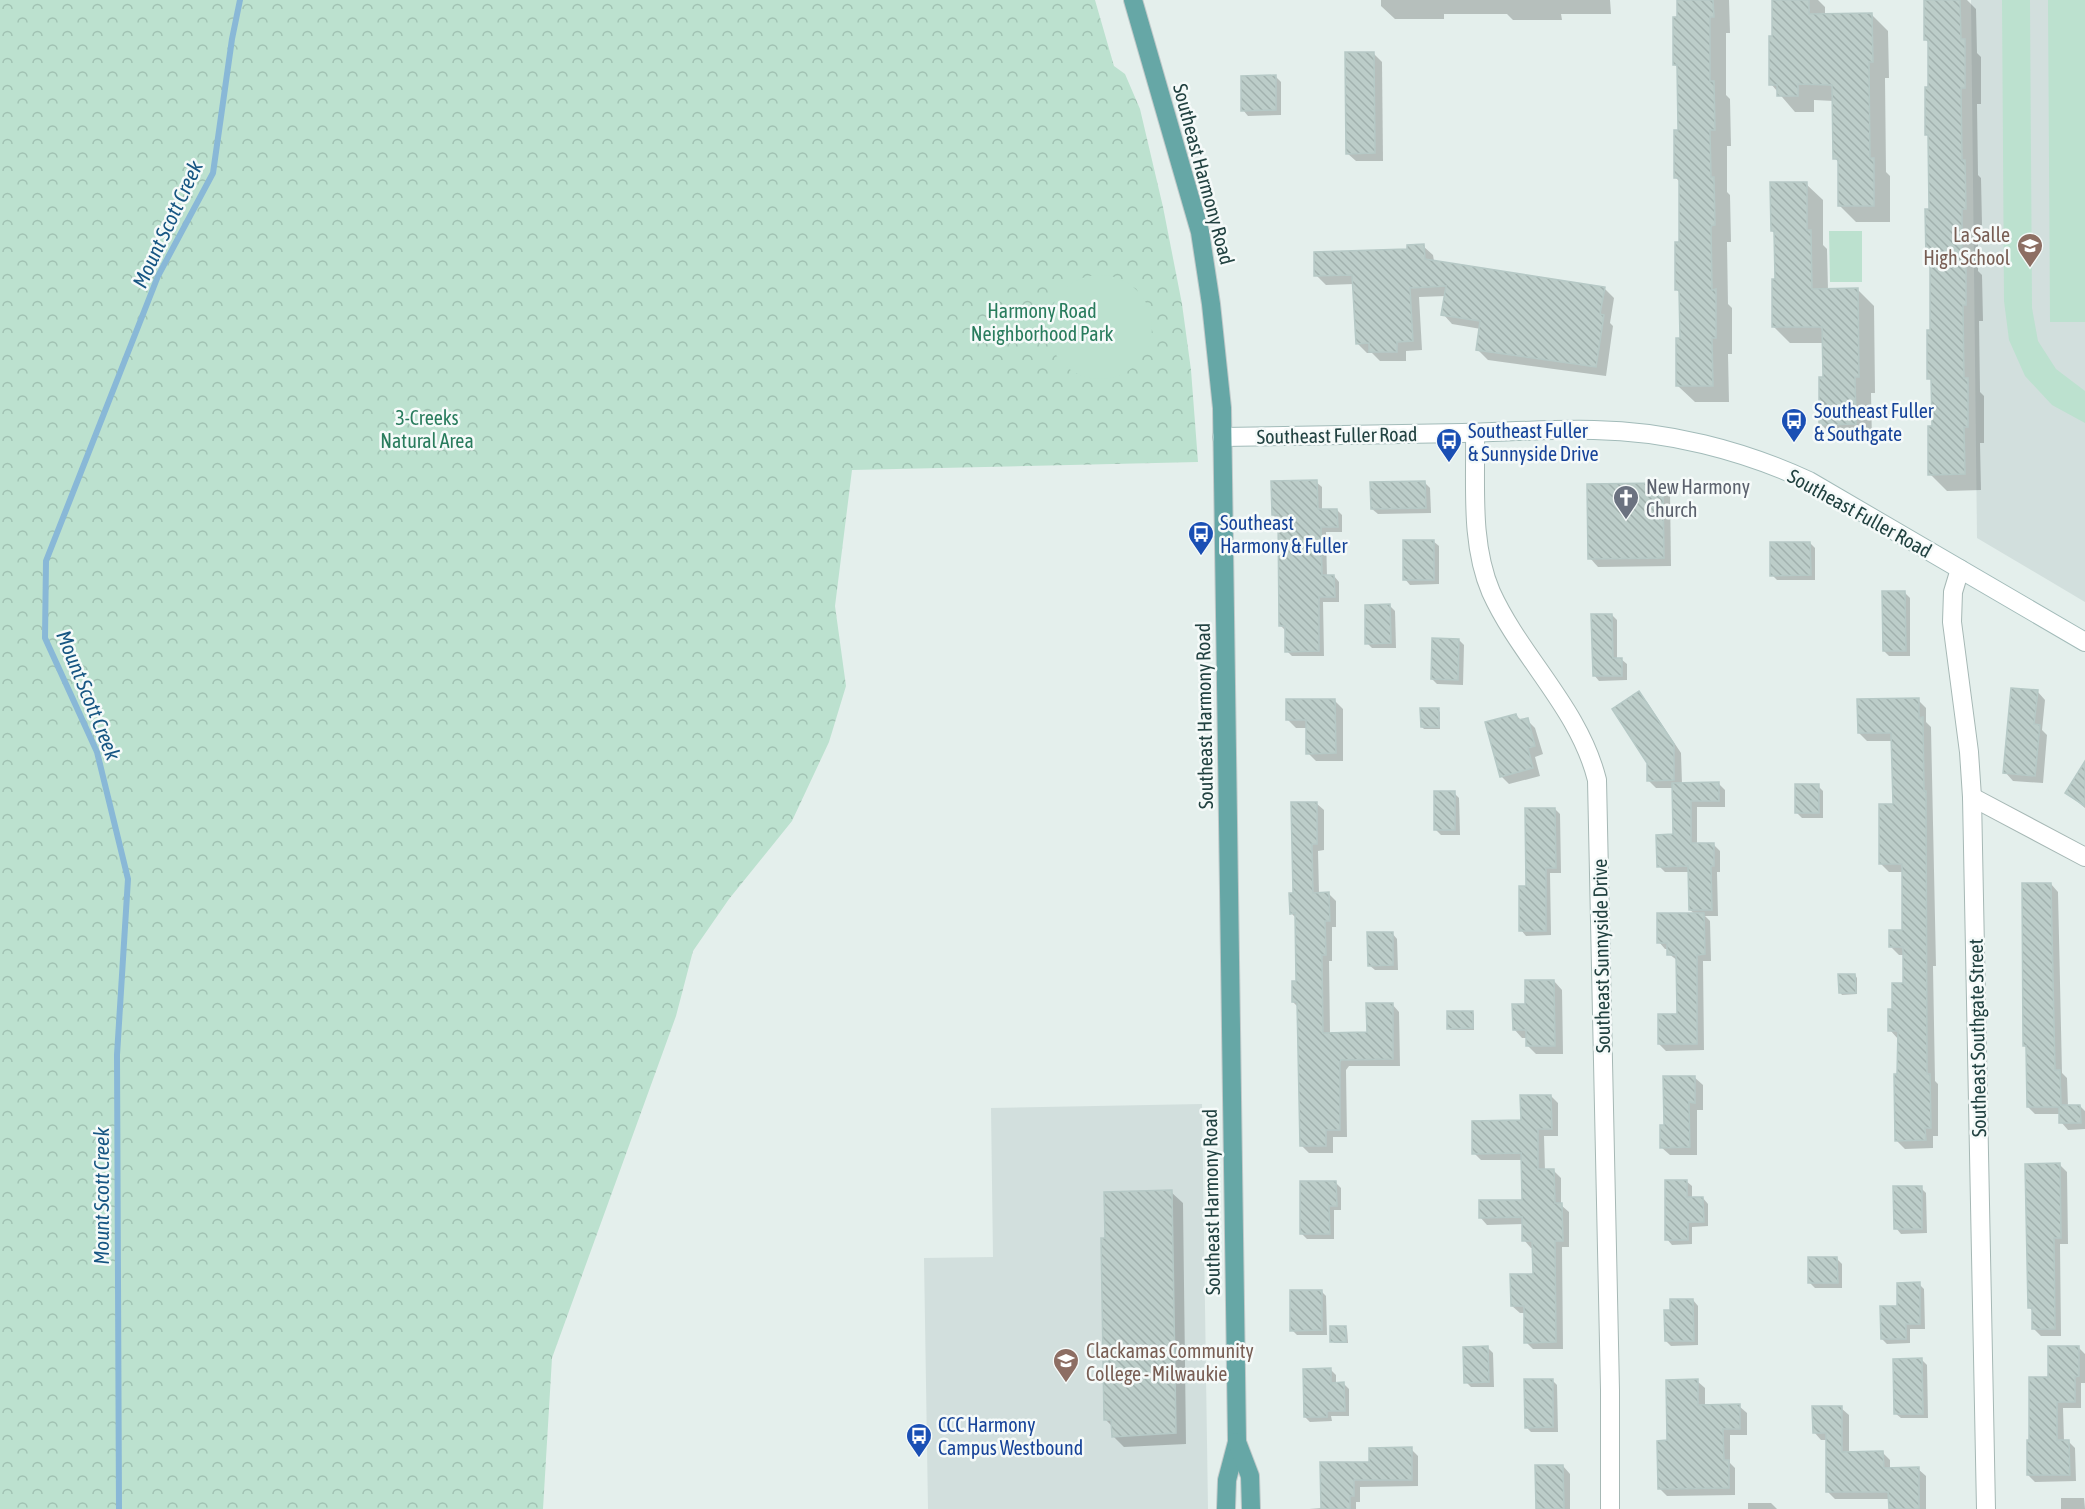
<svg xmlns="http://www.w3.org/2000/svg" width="2085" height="1509" font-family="'Asap Condensed',sans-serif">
<defs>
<pattern id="park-crowns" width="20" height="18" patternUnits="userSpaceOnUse" patternTransform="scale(1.5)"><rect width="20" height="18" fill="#bce1cf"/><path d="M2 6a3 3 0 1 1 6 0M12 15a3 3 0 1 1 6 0" fill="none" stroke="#a1c2b3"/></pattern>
<pattern id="building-back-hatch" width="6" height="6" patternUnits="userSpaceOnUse" patternTransform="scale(1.5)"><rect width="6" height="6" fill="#bccdc9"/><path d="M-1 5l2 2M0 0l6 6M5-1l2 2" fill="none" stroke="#a1b1ae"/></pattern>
</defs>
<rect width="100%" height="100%" fill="#e4efec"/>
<g fill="#d2dfdd">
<polygon points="1971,0 2085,0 2085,602 1977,538"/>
<polygon points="1202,1104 1208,1509 928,1509 924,1258 993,1257 991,1108"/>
</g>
<polygon fill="url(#park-crowns)" points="0,0 1095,0 1114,66 1125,74 1140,109 1163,207 1182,304 1191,370 1198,462 852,470 835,606 846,686 829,742 792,821 729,899 693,951 676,1016 552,1358 543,1509 0,1509"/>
<g fill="#bce1cf">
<polygon points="2002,0 2030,0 2032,308 2038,341 2056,369 2085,391 2085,423 2052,405 2025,376 2009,340 2004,301"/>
<polygon points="2048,0 2085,0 2085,322 2050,322"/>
<polygon points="1829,231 1862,231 1862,282 1830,282"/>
<circle cx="1100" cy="327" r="52"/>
</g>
<g fill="#0003">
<polygon points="1381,0 1610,0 1611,14 1561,14 1562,20 1513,20 1507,14 1444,14 1444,19 1395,19 1381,6"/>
<polygon points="1678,0 1729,0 1730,33 1726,33 1726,95 1730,99 1731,146 1727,146 1727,192 1730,195 1731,242 1727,242 1728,304 1732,308 1732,354 1728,354 1729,402 1695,402 1678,386 1681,339 1681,294 1677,290 1681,243 1680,182 1676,178 1680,131 1679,69 1675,65"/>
<polygon points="1774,0 1818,0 1825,7 1825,15 1872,15 1888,31 1889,78 1885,78 1886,172 1890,176 1890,222 1856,222 1840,206 1839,163 1835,158 1834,101 1814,100 1814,112 1795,112 1771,84 1774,38"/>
<polygon points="1925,0 1967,0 1976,9 1977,53 1981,57 1981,104 1977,104 1978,175 1981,178 1982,225 1978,225 1978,271 1982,275 1983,321 1979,321 1980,392 1984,396 1984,443 1980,443 1981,490 1947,491 1930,474 1933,428 1933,382 1929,378 1932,332 1931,261 1927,257 1931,210 1930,138 1927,135 1930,89 1929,43 1925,39"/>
<polygon points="1373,53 1382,62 1383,161 1356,161 1347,153"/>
<polygon points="1276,77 1281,82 1281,115 1248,116 1243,110"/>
<polygon points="1806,184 1823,200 1823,245 1827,249 1828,290 1858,290 1874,306 1875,393 1871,393 1872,441 1837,441 1821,424 1824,378 1824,343 1790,343 1773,326 1776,280 1776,234 1772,231"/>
<polygon points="1423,246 1433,255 1434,261 1604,288 1614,298 1610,323 1613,326 1606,376 1488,360 1478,350 1481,329 1452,324 1443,314 1446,296 1419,297 1422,350 1406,351 1406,361 1380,361 1372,353 1367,353 1357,343 1354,284 1326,285 1316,275"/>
<polygon points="1316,482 1322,487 1322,510 1337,510 1342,515 1342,532 1326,532 1327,577 1334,576 1339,582 1339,602 1323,602 1324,656 1292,656 1287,651 1286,631 1280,625 1279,521 1273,515"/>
<polygon points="1425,483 1430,488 1431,513 1378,514 1372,509"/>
<polygon points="1662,485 1670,493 1671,566 1598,567 1590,558"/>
<polygon points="1433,541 1439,546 1439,584 1410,585 1405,579"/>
<polygon points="1810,543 1815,548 1815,580 1777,580 1772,575"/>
<polygon points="1905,593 1910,598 1910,656 1889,656 1884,651"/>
<polygon points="1390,606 1395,611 1396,648 1372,648 1367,643"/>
<polygon points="1612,615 1617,620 1617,659 1621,659 1627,664 1627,680 1599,681 1594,675"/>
<polygon points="1459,640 1464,645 1463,685 1437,684 1432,679"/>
<polygon points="2037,691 2045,700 2042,730 2047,735 2043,783 2013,781 2005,772"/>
<polygon points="1639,693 1647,702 1681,753 1682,784 1719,784 1725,790 1725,807 1697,807 1697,844 1713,844 1720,851 1720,872 1717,872 1718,916 1705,916 1710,921 1711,961 1703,961 1704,1050 1666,1051 1659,1044 1679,1015 1678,961 1669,954 1669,949 1665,949 1659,942 1695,914 1690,910 1690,872 1665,872 1659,866 1675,836 1674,788 1656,788 1648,780 1648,762"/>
<polygon points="1334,700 1343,709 1343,761 1316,761 1308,753 1308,728 1296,728 1288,720"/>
<polygon points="1918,700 1926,708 1926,722 1931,727 1936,966 1933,966 1935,1081 1938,1084 1938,1136 1933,1136 1933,1148 1905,1149 1896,1140 1899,1076 1898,1039 1890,1030 1905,985 1904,955 1899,955 1891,947 1904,932 1903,872 1889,872 1881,864 1894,806 1893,741 1867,741 1859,733"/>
<polygon points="1438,710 1440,712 1440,729 1424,729 1422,727"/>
<polygon points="1516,715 1522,721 1527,720 1535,728 1543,754 1535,757 1540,776 1509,784 1501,776"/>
<polygon points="2085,764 2085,808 2067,793"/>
<polygon points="1818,786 1823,791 1823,818 1802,818 1797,813"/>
<polygon points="1454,793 1459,798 1460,835 1441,835 1436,830"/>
<polygon points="1316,803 1324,810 1324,850 1318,851 1319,894 1329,894 1336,901 1336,927 1332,927 1332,961 1329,961 1330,1034 1368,1034 1392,1004 1399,1012 1400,1066 1349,1066 1346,1070 1347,1137 1333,1137 1333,1153 1309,1153 1302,1146 1298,1007 1293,1002 1298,983 1297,919 1291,913"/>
<polygon points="1555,809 1560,814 1561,873 1550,873 1551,935 1526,936 1521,930"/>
<polygon points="2051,884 2058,892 2062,1073 2067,1078 2068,1106 2080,1106 2085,1111 2085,1129 2068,1130 2061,1122 2061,1114 2035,1114 2028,1107 2028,1048 2025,1045"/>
<polygon points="1392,933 1397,939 1398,970 1375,970 1369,965"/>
<polygon points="1855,975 1857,978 1857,994 1842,995 1840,992"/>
<polygon points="1554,981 1562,990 1563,1054 1536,1054 1528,1046 1528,1038 1522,1038 1514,1029 1527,1005"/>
<polygon points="1472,1012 1474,1014 1474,1030 1451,1030 1448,1028"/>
<polygon points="1694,1077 1703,1085 1703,1110 1697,1110 1697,1155 1670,1155 1661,1147"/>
<polygon points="1551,1096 1558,1103 1558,1136 1544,1136 1545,1171 1554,1171 1561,1178 1561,1205 1569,1212 1569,1247 1562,1247 1563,1349 1533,1349 1526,1342 1525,1313 1520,1313 1512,1306 1534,1275 1534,1248 1531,1248 1524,1240 1524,1224 1487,1225 1480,1217 1523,1201 1523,1160 1481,1160 1474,1153 1522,1122"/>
<polygon points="2060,1165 2067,1172 2068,1244 2060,1244 2061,1336 2041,1336 2034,1329 2034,1312 2029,1307"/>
<polygon points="1686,1181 1692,1186 1692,1198 1703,1198 1708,1204 1708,1226 1692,1227 1692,1244 1672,1245 1667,1239"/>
<polygon points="1336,1183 1341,1188 1341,1210 1334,1210 1334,1239 1307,1239 1302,1234"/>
<polygon points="1921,1188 1926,1193 1927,1233 1901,1234 1896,1228"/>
<polygon points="1171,1192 1183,1203 1186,1444 1124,1447 1113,1436 1113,1427 1106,1420 1106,1239"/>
<polygon points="1836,1258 1842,1264 1842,1288 1815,1288 1810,1283"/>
<polygon points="1919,1284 1924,1289 1925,1329 1910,1329 1910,1343 1887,1344 1882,1339 1899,1307"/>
<polygon points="1321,1291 1326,1296 1327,1335 1297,1335 1292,1330"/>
<polygon points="1693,1300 1698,1306 1698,1345 1671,1346 1666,1341 1672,1311"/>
<polygon points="1345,1327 1347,1329 1348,1343 1334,1343 1332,1341"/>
<polygon points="2078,1347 2085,1354 2085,1383 2081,1383 2081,1408 2063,1408 2064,1441 2068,1441 2075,1448 2076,1481 2035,1482 2028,1475 2031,1442"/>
<polygon points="1488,1348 1493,1353 1494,1387 1471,1387 1466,1382"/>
<polygon points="1922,1360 1927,1365 1928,1418 1901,1418 1895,1413"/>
<polygon points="1331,1370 1336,1375 1336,1384 1344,1384 1349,1389 1349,1416 1331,1416 1332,1421 1310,1422 1305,1417"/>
<polygon points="1552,1380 1557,1385 1558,1432 1531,1432 1526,1427"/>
<polygon points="1697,1381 1705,1388 1705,1406 1739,1406 1747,1413 1747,1435 1730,1435 1730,1463 1735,1468 1735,1495 1667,1496 1659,1488 1668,1442"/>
<polygon points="1841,1408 1849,1415 1849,1453 1883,1453 1890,1460 1890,1469 1918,1469 1926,1476 1926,1509 1890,1509 1890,1499 1835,1499 1828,1492 1827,1440 1821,1440 1814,1432"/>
<polygon points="1411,1449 1418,1456 1418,1486 1360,1487 1360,1502 1356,1502 1356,1509 1309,1509 1322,1508 1371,1463"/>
<polygon points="1563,1466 1570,1474 1570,1509 1537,1509"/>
<polygon points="2061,1498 2084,1498 2085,1509 2061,1509"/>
<polygon points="1748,1503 1771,1503 1777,1509 1748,1509"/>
</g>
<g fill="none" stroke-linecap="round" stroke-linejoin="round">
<polyline stroke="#89b8d7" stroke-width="6" points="119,1509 117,1055 128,879 97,752 45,638 46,561 158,276 213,173 232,39 240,0"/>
</g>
<g fill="url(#building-back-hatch)" stroke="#b6c9c6" stroke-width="1.5">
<polygon points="1677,0 1713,0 1714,17 1710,17 1710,81 1714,81 1715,130 1710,130 1711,177 1714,177 1715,225 1711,226 1712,290 1716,289 1716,338 1712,338 1713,386 1676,386 1676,338 1680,338 1679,290 1675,290 1675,242 1679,242 1679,178 1674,178 1674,130 1678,130 1677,65 1673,65 1673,17 1677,17"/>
<polygon points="1772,0 1809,0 1809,14 1872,13 1873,62 1869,62 1870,158 1874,158 1874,206 1838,206 1838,159 1833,159 1832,85 1798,84 1798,96 1777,96 1777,85 1769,85 1769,36 1772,36"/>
<polygon points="1924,0 1960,0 1961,39 1965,39 1965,88 1961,88 1962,160 1965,160 1966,209 1962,209 1962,256 1966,256 1966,305 1963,305 1964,378 1968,378 1968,427 1964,427 1965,474 1928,475 1928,426 1932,426 1931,379 1927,379 1927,330 1930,330 1930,258 1926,258 1925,209 1929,209 1928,135 1925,135 1925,87 1928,87 1928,40 1924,40"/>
<polygon points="1345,52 1374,52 1375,153 1346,154"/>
<polygon points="1276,75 1276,110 1241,111 1241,76"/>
<polygon points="1770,182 1807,182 1807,230 1811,230 1812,289 1858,288 1859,377 1855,377 1856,424 1819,425 1819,377 1823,377 1822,327 1772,327 1772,279 1775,279 1774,231 1771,231"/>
<polygon points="1424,244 1425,259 1605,287 1600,314 1604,315 1596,367 1476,350 1480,321 1441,315 1446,286 1410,288 1413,341 1397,342 1397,352 1369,352 1369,343 1356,344 1352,275 1314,276 1314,252 1407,249 1407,245"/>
<polygon points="1317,480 1318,509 1337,509 1338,527 1321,527 1322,575 1334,575 1335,597 1319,597 1319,651 1285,652 1285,626 1279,626 1278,515 1272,515 1271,481"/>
<polygon points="1425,481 1426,508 1371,509 1370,482"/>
<polygon points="1663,483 1664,558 1588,559 1587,484"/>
<rect x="1403" y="540" width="31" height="40"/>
<polygon points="1770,542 1810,542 1811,575 1770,576"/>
<polygon points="1882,591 1905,591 1906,651 1883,651"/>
<polygon points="1390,604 1391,643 1365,644 1365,605"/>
<polygon points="1591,614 1612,614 1613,658 1622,658 1622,676 1593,676"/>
<polygon points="1432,638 1459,639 1458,680 1431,679"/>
<polygon points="2011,688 2038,690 2034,724 2040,725 2035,776 2003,773"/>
<polygon points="1639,691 1674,744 1674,780 1647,781 1647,763 1612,709"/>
<polygon points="1919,698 1919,718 1923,717 1924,791 1926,791 1927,1074 1930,1074 1931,1128 1925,1128 1926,1140 1895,1141 1894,1074 1897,1074 1898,1031 1888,1031 1888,1009 1892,1009 1892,983 1903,983 1903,947 1889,947 1889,930 1902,930 1902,864 1879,864 1879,804 1893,804 1891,733 1858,733 1857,699"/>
<polygon points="1286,699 1335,699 1336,753 1306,754 1306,720 1286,720"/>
<polygon points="1420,708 1439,708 1439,727 1421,727"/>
<polygon points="1516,714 1518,720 1528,718 1535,746 1528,748 1533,768 1500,777 1485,722"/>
<polygon points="2085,761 2085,806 2065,793"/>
<polygon points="1719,782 1719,801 1691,801 1691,843 1714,843 1714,866 1711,866 1712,910 1689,910 1688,866 1657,867 1656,835 1673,834 1672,783"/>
<rect x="1795" y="784" width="24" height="29"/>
<rect x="1434" y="791" width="21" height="39"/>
<polygon points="1291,802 1317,802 1317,844 1312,844 1313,893 1329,892 1330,921 1325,921 1326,955 1322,955 1323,1033 1367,1032 1366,1003 1393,1003 1393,1059 1341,1060 1340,1062 1340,1130 1326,1130 1326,1146 1300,1146 1297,1002 1292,1002 1292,981 1296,981 1295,913 1290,914 1289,893 1293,893"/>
<polygon points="1525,808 1555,808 1556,868 1546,868 1546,931 1519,931 1519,886 1526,886"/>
<polygon points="2022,883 2051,883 2055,1070 2060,1070 2061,1105 2080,1105 2081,1123 2059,1123 2059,1107 2027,1107 2026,1046 2023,1046"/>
<polygon points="1657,913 1704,913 1705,954 1697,955 1697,1044 1658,1044 1658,1014 1677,1014 1676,955 1667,955 1667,943 1657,943"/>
<polygon points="1367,932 1393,932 1393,965 1368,966"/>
<polygon points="1838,974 1855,974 1856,993 1839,993"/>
<polygon points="1525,980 1554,980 1555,1046 1526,1046 1526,1030 1513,1030 1512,1004 1525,1004"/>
<polygon points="1447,1011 1473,1011 1473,1028 1447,1029"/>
<polygon points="1663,1076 1695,1076 1695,1103 1689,1102 1690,1147 1660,1148 1660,1125 1664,1125"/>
<polygon points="1520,1095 1551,1095 1552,1129 1538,1129 1538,1169 1554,1169 1555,1203 1562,1203 1563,1241 1555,1241 1556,1342 1524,1343 1524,1306 1511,1306 1510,1274 1533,1274 1532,1241 1522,1241 1522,1217 1479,1218 1479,1200 1522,1200 1521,1153 1472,1154 1472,1121 1521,1120"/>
<polygon points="2060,1163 2061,1238 2054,1238 2055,1329 2032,1329 2032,1308 2028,1308 2025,1164"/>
<polygon points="1665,1180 1687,1180 1687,1197 1703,1197 1704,1222 1688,1222 1688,1240 1665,1240"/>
<polygon points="1300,1181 1336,1181 1337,1206 1329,1206 1330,1234 1300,1234"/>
<polygon points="1893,1186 1922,1186 1922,1229 1894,1229"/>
<polygon points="1172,1190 1176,1433 1112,1437 1111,1420 1104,1420 1101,1238 1105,1238 1104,1192"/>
<polygon points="1808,1257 1837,1257 1838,1283 1808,1283"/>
<polygon points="1920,1282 1920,1324 1906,1324 1906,1339 1881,1339 1880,1306 1897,1306 1897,1283"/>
<polygon points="1290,1290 1322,1290 1322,1330 1290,1331"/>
<polygon points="1670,1299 1693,1299 1694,1341 1665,1341 1664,1310 1670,1310"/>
<rect x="1330" y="1326" width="16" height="16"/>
<polygon points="1488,1346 1489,1382 1464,1383 1463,1347"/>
<polygon points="2048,1346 2079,1346 2079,1376 2075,1377 2075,1402 2057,1402 2057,1440 2069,1440 2070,1475 2027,1475 2027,1440 2029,1440 2029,1377 2048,1377"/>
<polygon points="1922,1358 1923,1414 1894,1414 1893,1359"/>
<polygon points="1331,1368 1331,1383 1344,1382 1345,1411 1327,1411 1327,1417 1304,1417 1303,1369"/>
<polygon points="1524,1379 1553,1379 1553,1427 1525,1428"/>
<polygon points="1698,1379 1698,1405 1740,1404 1740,1429 1723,1429 1724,1460 1729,1460 1729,1488 1658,1489 1657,1441 1667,1440 1666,1380"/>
<polygon points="1812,1406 1842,1406 1842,1452 1883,1451 1884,1468 1919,1467 1919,1509 1889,1509 1888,1492 1826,1492 1826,1433 1813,1433"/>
<polygon points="1412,1447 1412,1480 1354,1480 1354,1496 1350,1496 1350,1509 1321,1509 1320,1462 1369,1462 1369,1448"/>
<polygon points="1535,1465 1563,1465 1564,1509 1536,1509"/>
</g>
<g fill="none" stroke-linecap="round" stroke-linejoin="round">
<defs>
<g id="street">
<path d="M1475,433C1476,485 1470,543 1491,592C1521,658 1579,708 1597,780L1610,1390V1509"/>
<polyline points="1960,569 1953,592 1952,622 1969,752 1972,797 1986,1509"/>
<polyline points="1972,797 2085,857"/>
</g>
<path id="secondary" d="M1222,437C1302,436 1382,434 1462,433C1506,432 1550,429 1594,430C1667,431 1742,450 1809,481L2085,642"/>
<g id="primary">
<polyline points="1133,0 1200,232 1211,304 1222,408 1237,1442 1227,1480 1226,1509"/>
<polyline points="1237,1442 1250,1476 1251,1509"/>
</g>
</defs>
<use href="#street" stroke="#a6b8b5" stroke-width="20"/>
<use href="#secondary" stroke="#a2bbb9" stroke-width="20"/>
<use href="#primary" stroke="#c1caca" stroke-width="20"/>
<use href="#street" stroke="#fff" stroke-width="18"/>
<use href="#secondary" stroke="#fff" stroke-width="18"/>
<use href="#primary" stroke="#66a7a6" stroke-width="18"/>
</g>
<defs>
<symbol id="school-pin" viewBox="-11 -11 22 30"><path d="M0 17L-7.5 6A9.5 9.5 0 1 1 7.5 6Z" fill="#8d6e63" stroke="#f5faf9"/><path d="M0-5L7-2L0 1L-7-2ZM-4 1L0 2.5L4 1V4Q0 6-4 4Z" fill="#fff"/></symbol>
<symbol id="bus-pin" viewBox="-11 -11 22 30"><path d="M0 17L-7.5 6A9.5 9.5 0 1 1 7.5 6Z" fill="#1a4fb4" stroke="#f5faf9"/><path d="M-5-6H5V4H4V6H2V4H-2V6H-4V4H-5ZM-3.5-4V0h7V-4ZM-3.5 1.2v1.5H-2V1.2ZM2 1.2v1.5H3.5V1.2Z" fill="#fff"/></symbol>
<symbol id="church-pin" viewBox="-11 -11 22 30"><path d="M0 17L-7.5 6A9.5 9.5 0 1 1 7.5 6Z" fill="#6b7280" stroke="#f5faf9"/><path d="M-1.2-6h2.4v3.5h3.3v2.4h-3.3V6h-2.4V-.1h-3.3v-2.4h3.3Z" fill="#fff"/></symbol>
<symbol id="university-pin" viewBox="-11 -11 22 30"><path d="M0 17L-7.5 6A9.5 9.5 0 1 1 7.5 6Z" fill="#8d6e63" stroke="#f5faf9"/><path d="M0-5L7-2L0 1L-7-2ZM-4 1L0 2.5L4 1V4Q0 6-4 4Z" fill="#fff"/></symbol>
</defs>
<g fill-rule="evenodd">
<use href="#school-pin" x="2015" y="231" width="30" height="40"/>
<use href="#bus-pin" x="1779" y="406" width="30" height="40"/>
<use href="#bus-pin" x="1434" y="426" width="30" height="40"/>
<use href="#church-pin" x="1611" y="483" width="30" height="40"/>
<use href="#bus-pin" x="1186" y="519" width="30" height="40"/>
<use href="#university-pin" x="1051" y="1346" width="30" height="40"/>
<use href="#bus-pin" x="904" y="1421" width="30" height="40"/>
</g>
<g text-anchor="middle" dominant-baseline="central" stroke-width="5" stroke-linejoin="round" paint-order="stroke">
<g font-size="20" fill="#224241" stroke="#f5faf9">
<text transform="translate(1204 174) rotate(75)">Southeast Harmony Road</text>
<text transform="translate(1337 435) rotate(-1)">Southeast Fuller Road</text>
<text transform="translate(1860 513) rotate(29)">Southeast Fuller Road</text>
<text transform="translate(1204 716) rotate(-91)">Southeast Harmony Road</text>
<text transform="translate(1601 956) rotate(-91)">Southeast Sunnyside Drive</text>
<text transform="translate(1977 1038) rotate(-91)">Southeast Southgate Street</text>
<text transform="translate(1211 1202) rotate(-91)">Southeast Harmony Road</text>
</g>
<g font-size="20" fill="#785e54" stroke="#f5faf9" text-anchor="end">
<text x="2010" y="234">La Salle<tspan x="2010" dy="23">High School</tspan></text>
<text x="1086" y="1350" text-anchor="start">Clackamas Community<tspan x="1086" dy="23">College - Milwaukie</tspan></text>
</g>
<g font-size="20" fill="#297c5d" stroke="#f5faf9">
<text x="1042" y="310">Harmony Road<tspan x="1042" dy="23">Neighborhood Park</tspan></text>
<text x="427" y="417">3-Creeks<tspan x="427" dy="23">Natural Area</tspan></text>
</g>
<g font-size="20" fill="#164399" stroke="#f5faf9" text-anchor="start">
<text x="1814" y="410">Southeast Fuller<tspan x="1814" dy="23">&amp; Southgate</tspan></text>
<text x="1468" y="430">Southeast Fuller<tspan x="1468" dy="23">&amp; Sunnyside Drive</tspan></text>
<text x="1220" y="522">Southeast<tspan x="1220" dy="23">Harmony &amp; Fuller</tspan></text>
<text x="938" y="1424">CCC Harmony<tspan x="938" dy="23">Campus Westbound</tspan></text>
</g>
<g font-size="20" fill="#5b616d" stroke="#f5faf9" text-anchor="start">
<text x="1646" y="486">New Harmony<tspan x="1646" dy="23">Church</tspan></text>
</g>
<g font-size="21" font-style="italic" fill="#175683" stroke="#f5faf9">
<text transform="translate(167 224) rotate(-65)">Mount Scott Creek</text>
<text transform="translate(89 695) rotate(68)">Mount Scott Creek</text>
<text transform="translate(101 1196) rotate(-90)">Mount Scott Creek</text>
</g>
</g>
</svg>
